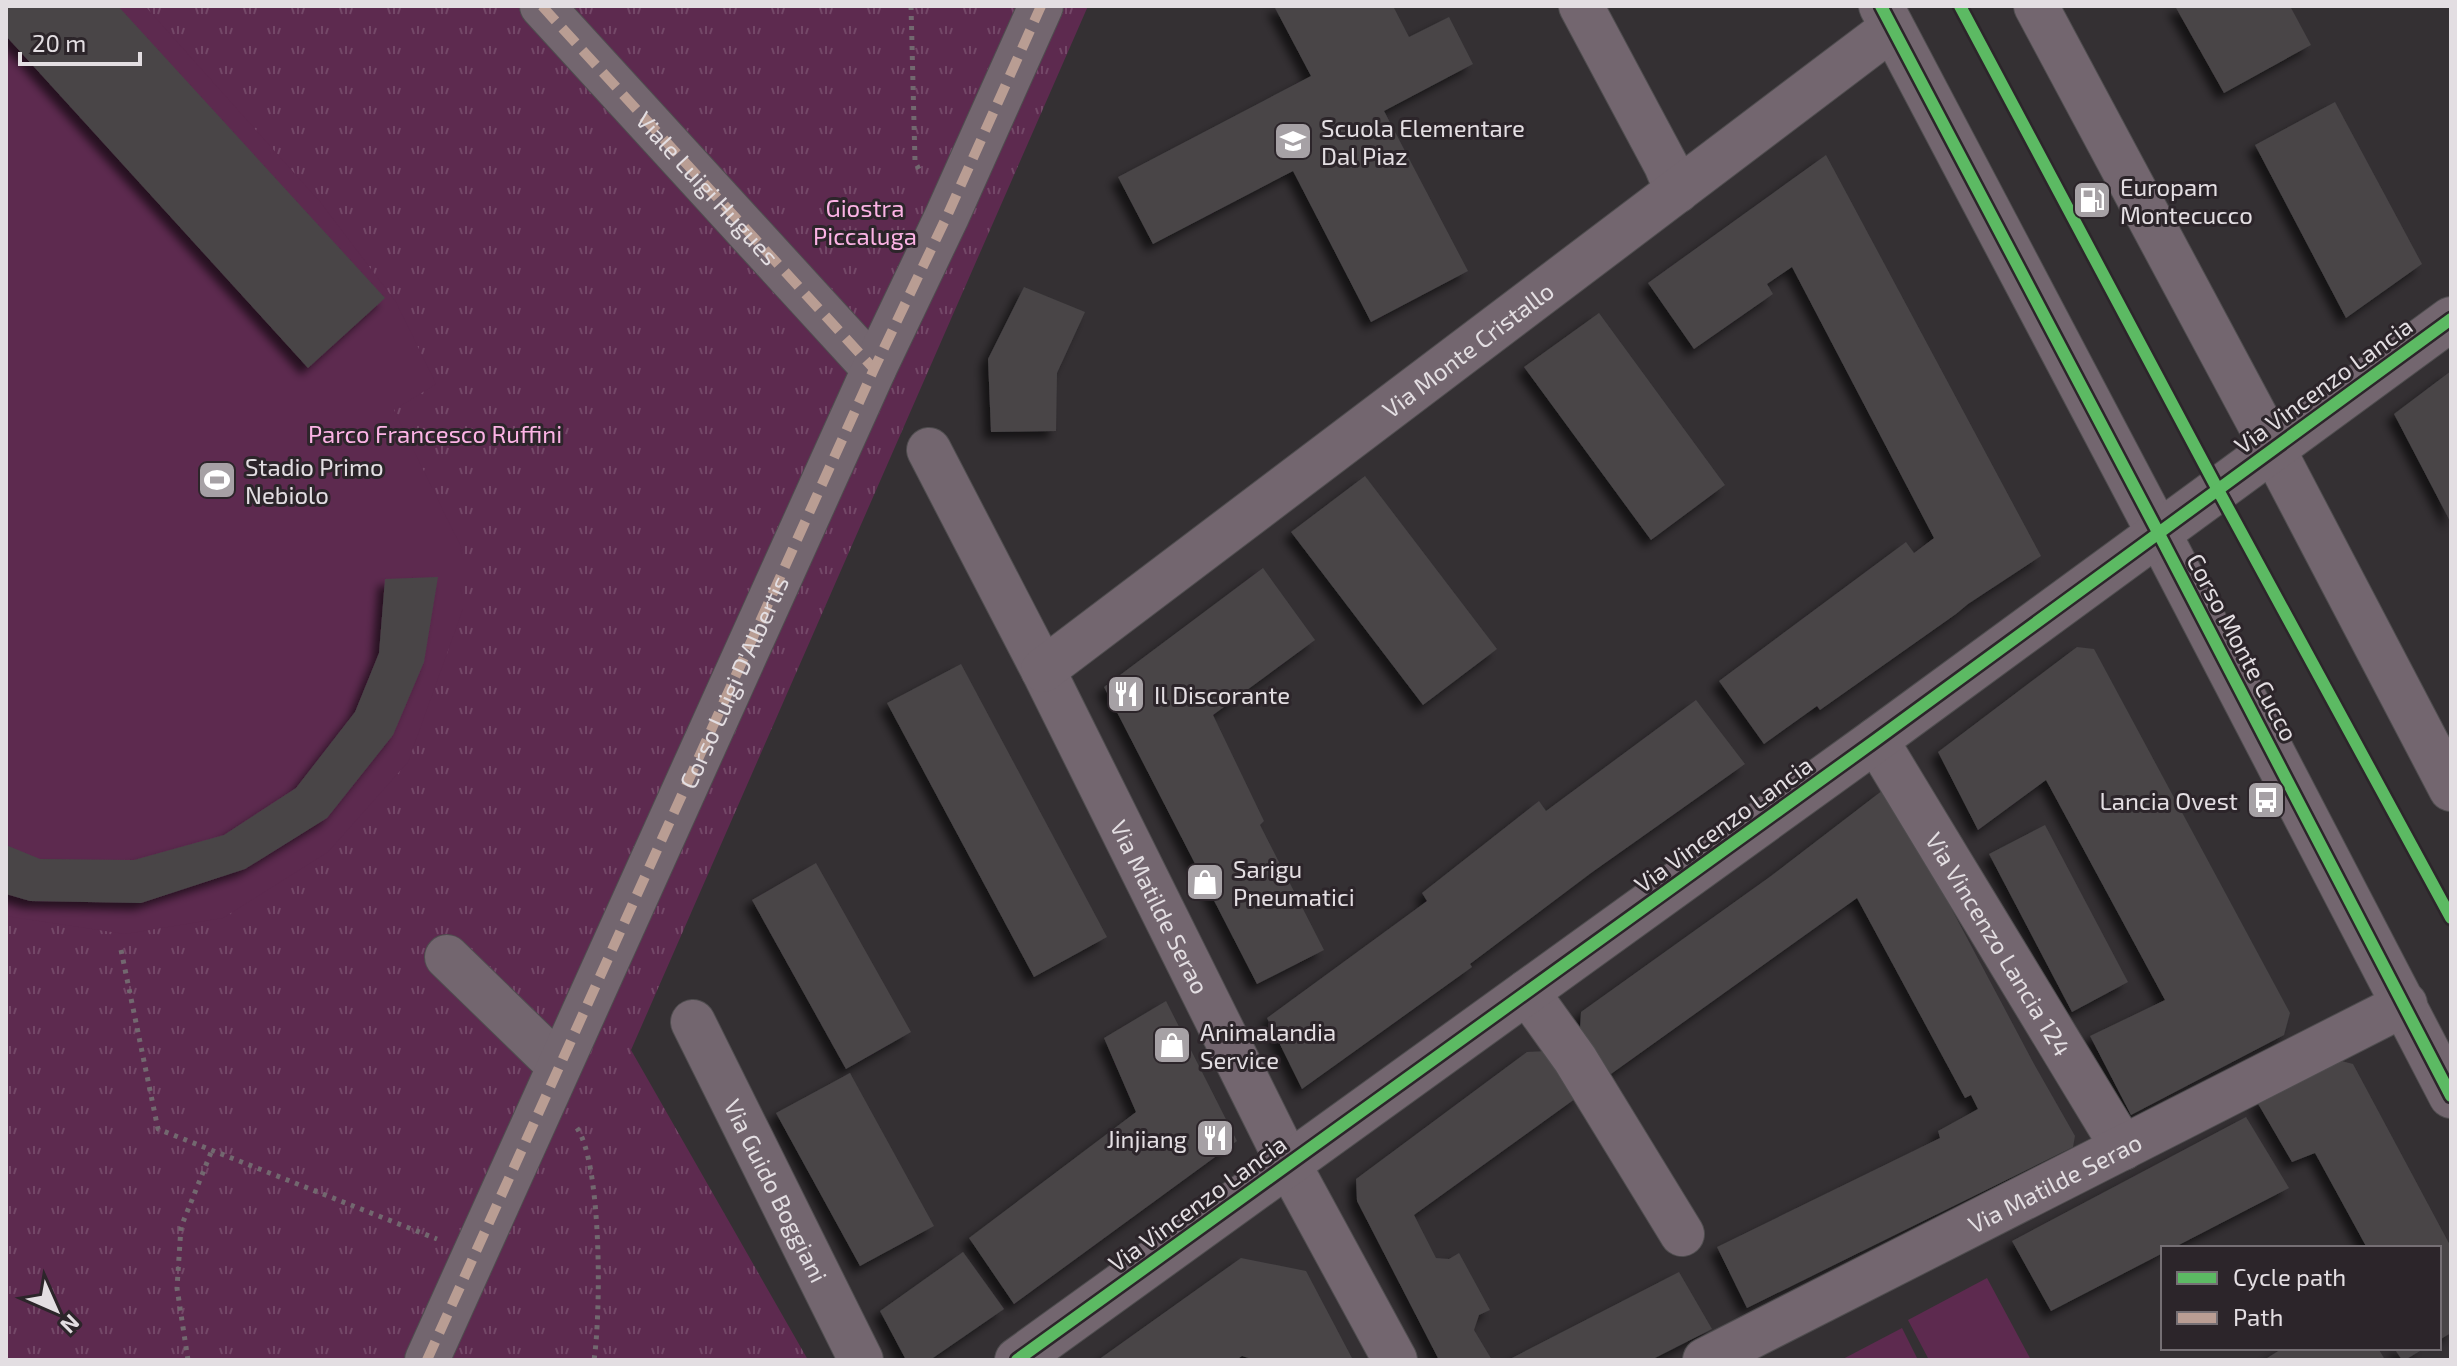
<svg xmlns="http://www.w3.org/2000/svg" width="2457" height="1366" font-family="'Exo 2',sans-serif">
<defs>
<pattern id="park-tufts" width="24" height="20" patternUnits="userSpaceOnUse" patternTransform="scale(2)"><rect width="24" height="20" fill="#5d2a4f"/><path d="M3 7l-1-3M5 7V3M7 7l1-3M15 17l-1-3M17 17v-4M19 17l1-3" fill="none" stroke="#744868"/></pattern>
<filter id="shadow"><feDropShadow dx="-7" dy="7" stdDeviation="4" flood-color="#0009"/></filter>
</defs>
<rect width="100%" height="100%" fill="#343033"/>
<polygon fill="url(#park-tufts)" points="6,6 1088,6 631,1050 808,1360 6,1360"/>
<g fill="#5d2a4f">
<polygon points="6,6 145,6 321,203 396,302 436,384 394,410 463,551 463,609 408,762 328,852 223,918 125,934 6,916"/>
<polygon points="1987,1278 2031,1360 1929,1360 1908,1320"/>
<polygon points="1902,1328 1918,1360 1841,1360"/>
</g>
<g fill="#484547" filter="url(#shadow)">
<polygon points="6,6 118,6 385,298 308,368 6,36"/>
<polygon points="1274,6 1393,6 1409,37 1449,17 1473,64 1384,111 1468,271 1371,322 1293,171 1153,244 1118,177 1311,76"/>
<polygon points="2175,6 2290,6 2311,45 2224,93"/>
<polygon points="2335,102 2422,264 2346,318 2255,145"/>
<polygon points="1826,155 2041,556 1968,604 1956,614 1820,710 1817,706 1764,744 1719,681 1906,542 1914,553 1934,538 1792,267 1767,284 1773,294 1694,349 1648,283"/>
<polygon points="1024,287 1085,312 1057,373 1056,431 991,432 988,359"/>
<polygon points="1599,313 1725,485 1651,540 1524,367"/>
<polygon points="2451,371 2451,523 2394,414"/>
<polygon points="1365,476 1497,649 1423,705 1291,532"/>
<polygon points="1263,568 1315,640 1213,715 1264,821 1260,825 1324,950 1257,984 1104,687"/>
<polygon points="438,577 424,662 393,735 327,818 245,869 141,903 30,901 6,894 6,845 40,859 134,860 224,835 296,788 355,712 379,653 385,579"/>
<polygon points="2077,647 2094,649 2290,1013 2284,1035 2131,1115 2090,1036 2165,1000 2046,780 1978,830 1938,752"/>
<polygon points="961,664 1107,937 1034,977 887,703"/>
<polygon points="1696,700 1745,764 1591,873 1470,964 1472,967 1302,1089 1267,1018 1427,901 1422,893 1539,801 1546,811"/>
<polygon points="1883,790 1890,793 2034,1064 2075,1136 2073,1147 1747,1308 1717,1247 1940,1138 1938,1131 1978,1109 1971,1095 1965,1098 1857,898 1611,1074 1580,1029 1581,1012 1771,876"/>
<polygon points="2045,825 2128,982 2072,1012 1989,854"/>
<polygon points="816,863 911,1032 846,1069 752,900"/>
<polygon points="1166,1001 1237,1141 1014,1304 969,1238 1136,1112 1104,1038"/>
<polygon points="1547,1051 1579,1096 1414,1215 1436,1258 1449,1259 1459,1253 1490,1310 1479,1315 1474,1330 1492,1360 1439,1360 1357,1201 1356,1179 1527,1052"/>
<polygon points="2334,1059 2353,1064 2451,1247 2451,1333 2439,1340 2439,1248 2367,1248 2315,1153 2292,1162 2257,1102"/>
<polygon points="850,1073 934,1226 860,1266 776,1113"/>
<polygon points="2246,1117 2289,1188 2173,1248 2163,1248 2163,1253 2051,1311 2012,1241"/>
<polygon points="963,1252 1004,1309 930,1360 906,1360 880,1311"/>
<polygon points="1241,1258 1306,1271 1353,1360 1255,1360 1242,1356 1236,1360 1098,1360"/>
<polygon points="1679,1272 1712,1329 1651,1360 1508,1360"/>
<polygon points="2283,1348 2378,1348 2385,1360 2264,1360"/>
<polygon points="2394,1348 2425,1348 2405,1360 2402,1360"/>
</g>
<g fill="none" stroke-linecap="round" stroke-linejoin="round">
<defs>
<g id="minor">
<path id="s1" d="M542,6L874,369"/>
<polyline points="1581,6 1666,165 1677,191"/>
<polyline points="1881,6 2159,534 2451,1096"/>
<polyline points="2036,6 2273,449 2451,789"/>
<path id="s2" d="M929,450L1043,670L1289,1165L1395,1360"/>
<path id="s3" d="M1043,670L1892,28"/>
<path id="s4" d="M1876,740L2123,1148"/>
<polyline points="447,957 559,1066"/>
<polyline points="1527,992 1575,1059 1682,1234"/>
<path id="s5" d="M693,1022L861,1360"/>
<polyline points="427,1360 874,369 947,216 1041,6"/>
<polyline points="1017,1360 1876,740 2451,319"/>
<path id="s6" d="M1705,1360L2405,1004"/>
</g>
</defs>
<use href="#minor" stroke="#4f4d4f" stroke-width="46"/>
<g stroke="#72686f" stroke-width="5" stroke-dasharray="4 6" stroke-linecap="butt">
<polyline points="911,6 915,162 920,171"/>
<polyline points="121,950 158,1129 437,1239"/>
<path d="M577,1128C602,1165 601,1314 594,1360"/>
<polyline points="188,1360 177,1288 181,1227 212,1150"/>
</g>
<use href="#minor" stroke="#73666f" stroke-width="44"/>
<g stroke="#b99d93" stroke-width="10" stroke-dasharray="20 10" stroke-linecap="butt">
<polyline points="542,6 874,369"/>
<path id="s7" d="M427,1360L874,369L947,216L1041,6"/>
</g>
<defs>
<g id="cycleway">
<polyline points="1881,6 2159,534 2451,1096"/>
<polyline points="1960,6 2218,490 2451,918"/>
<polyline points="1017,1360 1876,740 2451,319"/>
</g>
</defs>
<use href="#cycleway" stroke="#2c252a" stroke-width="17"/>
<use href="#cycleway" stroke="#5cba63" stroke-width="12"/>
</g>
<defs>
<symbol id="school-square" viewBox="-11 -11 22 22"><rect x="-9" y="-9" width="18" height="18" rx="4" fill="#a6a1a5" stroke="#2c252a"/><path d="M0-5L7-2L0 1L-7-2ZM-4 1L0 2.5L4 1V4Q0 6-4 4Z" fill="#fff"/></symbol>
<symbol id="fuel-square" viewBox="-11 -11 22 22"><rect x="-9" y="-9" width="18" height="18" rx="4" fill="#a6a1a5" stroke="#2c252a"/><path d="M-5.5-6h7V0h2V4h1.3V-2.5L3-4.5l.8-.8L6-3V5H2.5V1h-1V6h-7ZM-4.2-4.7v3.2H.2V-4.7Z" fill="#fff"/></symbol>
<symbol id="stadium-square" viewBox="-11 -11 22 22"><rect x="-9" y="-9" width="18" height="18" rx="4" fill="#a6a1a5" stroke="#2c252a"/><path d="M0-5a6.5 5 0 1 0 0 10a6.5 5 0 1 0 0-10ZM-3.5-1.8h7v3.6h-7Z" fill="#fff"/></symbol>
<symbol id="restaurant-square" viewBox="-11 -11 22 22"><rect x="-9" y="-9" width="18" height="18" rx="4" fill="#a6a1a5" stroke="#2c252a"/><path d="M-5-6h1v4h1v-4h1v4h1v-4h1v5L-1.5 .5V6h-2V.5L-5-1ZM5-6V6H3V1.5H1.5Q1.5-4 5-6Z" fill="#fff"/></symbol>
<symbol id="bus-square" viewBox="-11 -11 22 22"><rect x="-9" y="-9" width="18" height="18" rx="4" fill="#a6a1a5" stroke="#2c252a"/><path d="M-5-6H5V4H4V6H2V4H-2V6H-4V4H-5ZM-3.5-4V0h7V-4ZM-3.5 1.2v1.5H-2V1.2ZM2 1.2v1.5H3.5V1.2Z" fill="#fff"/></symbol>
<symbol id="shop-square" viewBox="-11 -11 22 22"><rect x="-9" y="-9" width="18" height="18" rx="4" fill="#a6a1a5" stroke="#2c252a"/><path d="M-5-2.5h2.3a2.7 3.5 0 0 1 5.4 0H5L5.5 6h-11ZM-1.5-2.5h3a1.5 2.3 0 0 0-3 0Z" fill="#fff"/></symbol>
</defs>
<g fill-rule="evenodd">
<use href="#school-square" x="1271" y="119" width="44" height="44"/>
<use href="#fuel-square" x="2070" y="178" width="44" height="44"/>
<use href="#stadium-square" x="195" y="458" width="44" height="44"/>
<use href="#restaurant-square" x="1104" y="672" width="44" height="44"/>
<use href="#bus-square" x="2244" y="778" width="44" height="44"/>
<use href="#shop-square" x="1183" y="860" width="44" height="44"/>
<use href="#shop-square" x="1150" y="1023" width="44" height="44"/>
<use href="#restaurant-square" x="1193" y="1116" width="44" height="44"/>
</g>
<g text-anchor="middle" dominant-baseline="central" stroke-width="6" stroke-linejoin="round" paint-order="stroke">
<g font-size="24" fill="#e3dee2" stroke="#2c252a" text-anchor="start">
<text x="1321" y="127">Scuola Elementare<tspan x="1321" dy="28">Dal Piaz</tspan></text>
<text x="2120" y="186">Europam<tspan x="2120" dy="28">Montecucco</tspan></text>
<text x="245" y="466">Stadio Primo<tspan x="245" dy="28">Nebiolo</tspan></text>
<text x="1154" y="694">Il Discorante</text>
<text x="2238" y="800" text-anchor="end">Lancia Ovest</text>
<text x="1233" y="868">Sarigu<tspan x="1233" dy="28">Pneumatici</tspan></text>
<text x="1200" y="1031">Animalandia<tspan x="1200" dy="28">Service</tspan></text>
<text x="1187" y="1138" text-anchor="end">Jinjiang</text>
</g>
<g font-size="24" fill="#e3dee2" stroke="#2c252a">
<text stroke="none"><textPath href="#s1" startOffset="246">Viale Luigi Hugues</textPath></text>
<text stroke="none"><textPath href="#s3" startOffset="532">Via Monte Cristallo</textPath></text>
<text transform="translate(2323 385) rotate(-36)">Via Vincenzo Lancia</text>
<text transform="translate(2243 647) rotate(62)">Corso Monte Cucco</text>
<text stroke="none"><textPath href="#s7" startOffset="744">Corso Luigi D'Albertis</textPath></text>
<text transform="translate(1723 824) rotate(-36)">Via Vincenzo Lancia</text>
<text stroke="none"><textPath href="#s2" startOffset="512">Via Matilde Serao</textPath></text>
<text stroke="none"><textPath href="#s4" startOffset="238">Via Vincenzo Lancia 124</textPath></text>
<text stroke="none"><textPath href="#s6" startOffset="392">Via Matilde Serao</textPath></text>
<text stroke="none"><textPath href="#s5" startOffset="188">Via Guido Boggiani</textPath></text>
<text transform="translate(1197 1203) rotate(-36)">Via Vincenzo Lancia</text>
</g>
<g font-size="24" fill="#fcb3e5" stroke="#2c252a">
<text x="865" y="207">Giostra<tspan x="865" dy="28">Piccaluga</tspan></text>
<text x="435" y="433">Parco Francesco Ruffini</text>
</g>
</g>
<rect width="2457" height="1366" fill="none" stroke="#e3dee2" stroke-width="16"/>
<rect x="2161" y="1246" width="280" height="104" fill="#2c252a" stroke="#756f74" stroke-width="2"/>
<rect x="2177" y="1272" width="40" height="12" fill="#5cba63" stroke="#756f74" stroke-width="2"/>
<text x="2233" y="1286" font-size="24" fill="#e3dee2">Cycle path</text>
<rect x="2177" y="1312" width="40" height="12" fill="#b99d93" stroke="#756f74" stroke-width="2"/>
<text x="2233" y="1326" font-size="24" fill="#e3dee2">Path</text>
<g transform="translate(56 1310) rotate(135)" stroke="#2c252a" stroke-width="6" paint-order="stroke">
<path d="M0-6L14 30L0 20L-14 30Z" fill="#e3dee2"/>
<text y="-12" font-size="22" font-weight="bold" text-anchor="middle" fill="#e3dee2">N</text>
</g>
<path d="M20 52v12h120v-12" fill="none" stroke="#e3dee2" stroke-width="4"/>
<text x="32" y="52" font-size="24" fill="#e3dee2" stroke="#2c252a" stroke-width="6" paint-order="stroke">20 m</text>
</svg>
